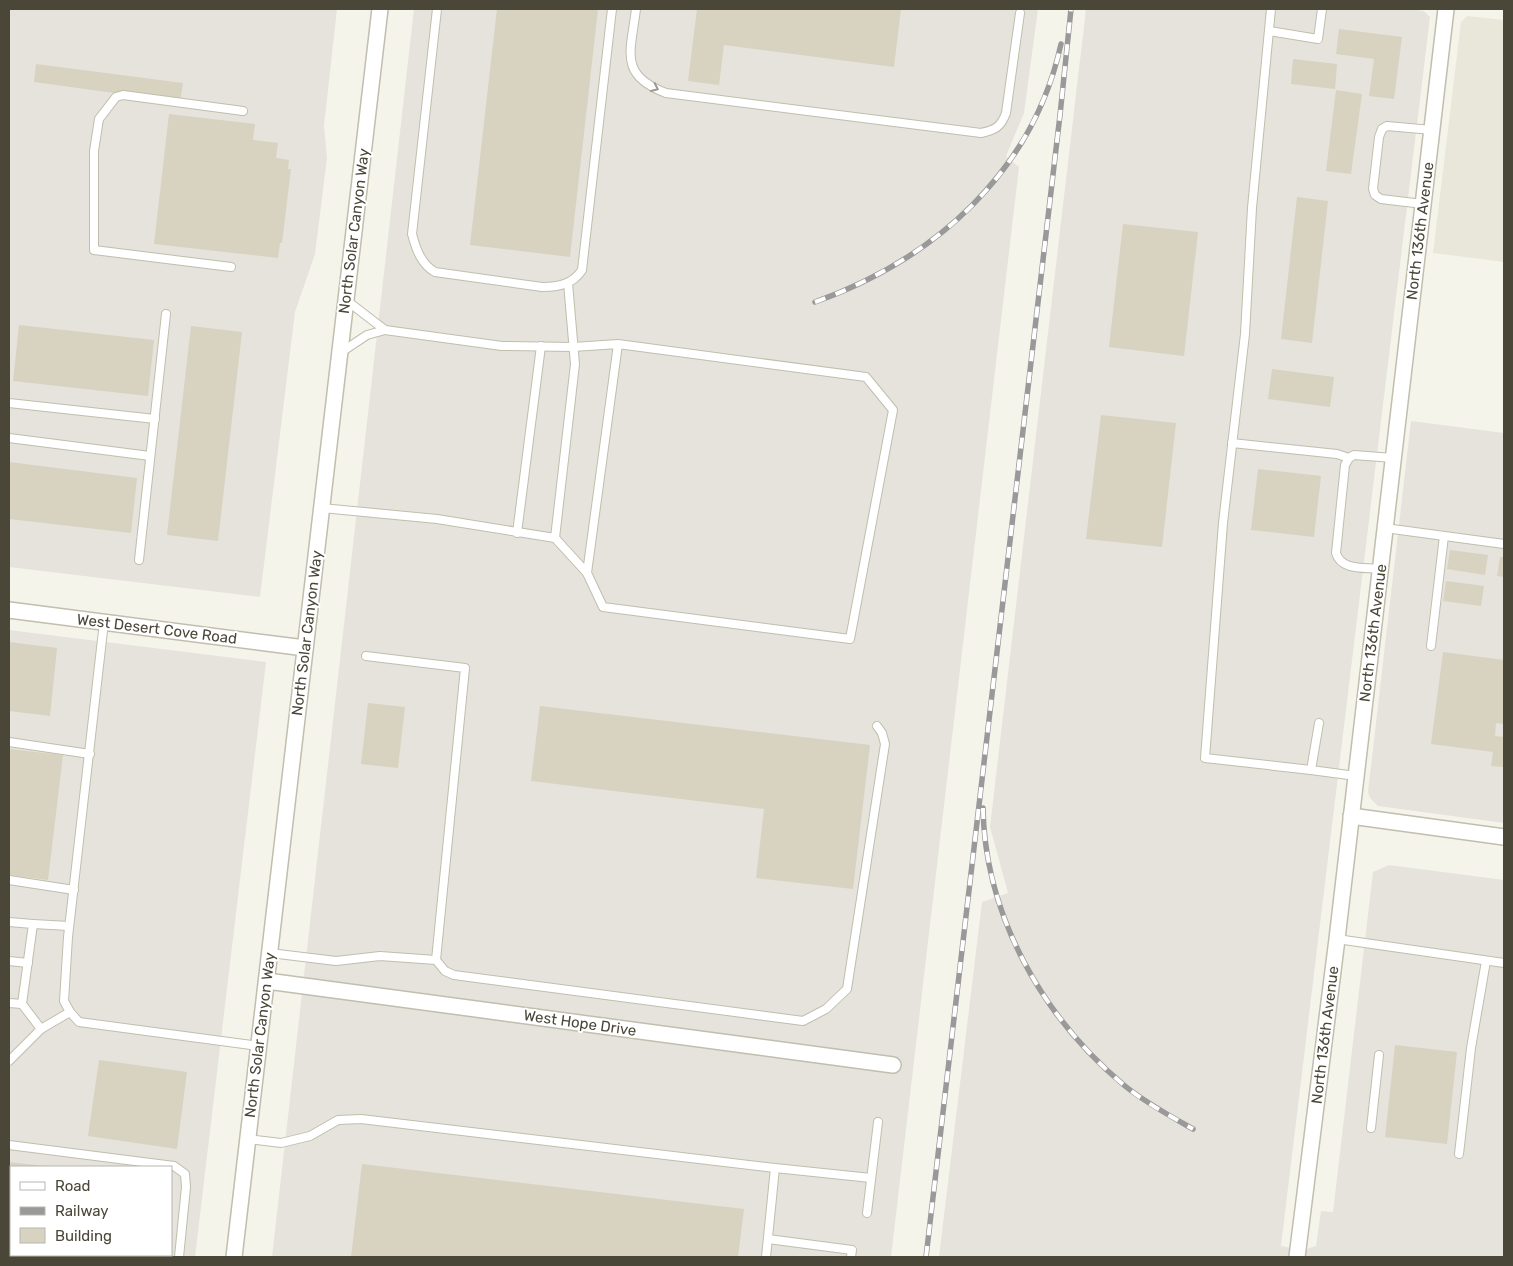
<svg xmlns="http://www.w3.org/2000/svg" width="1513" height="1266" font-family="Rubik,sans-serif">
<rect width="100%" height="100%" fill="#f5f4eb"/>
<polygon fill="#e9e7d9" points="1467,16 1504,20 1504,262 1433,253 1461,22"/>
<g fill="#e5e3dc" fill-rule="evenodd">
<polygon points="9,9 337,9 324,126 327,158 315,254 295,312 260,597 9,567"/>
<polygon points="414,9 1038,9 1024,113 1006,156 1019,167 891,1257 272,1257"/>
<polygon points="1086,9 1411,9 1424,11 1430,17 1281,1246 1303,1250 1316,1246 1321,1211 1333,1212 1373,872 1389,865 1504,880 1504,1257 939,1257 982,902 1008,893 990,827"/>
<polygon points="1411,421 1504,433 1504,823 1378,806 1370,798 1368,792"/>
<path d="M9,630L266,662L195,1257H9ZM11,1167H171V1255H11Z"/>
</g>
<g fill="#d7d3c0">
<polygon points="497,9 598,9 570,257 470,245"/>
<polygon points="697,9 901,9 894,67 724,45 719,85 688,81"/>
<polygon points="1339,29 1402,37 1394,99 1369,96 1374,59 1336,54"/>
<polygon points="1293,59 1337,64 1335,89 1291,84"/>
<polygon points="36,64 183,83 180,102 34,82"/>
<polygon points="1336,90 1362,94 1351,174 1326,171"/>
<polygon points="169,114 255,124 253,140 278,143 276,158 289,160 288,169 291,169 282,243 280,243 278,258 154,244"/>
<polygon points="1297,197 1328,201 1312,343 1281,339"/>
<polygon points="1123,224 1198,232 1184,356 1109,347"/>
<polygon points="19,325 154,340 148,396 13,381"/>
<polygon points="191,326 242,332 218,541 167,535"/>
<polygon points="1272,369 1334,377 1330,407 1268,399"/>
<polygon points="1101,415 1176,423 1162,547 1086,539"/>
<polygon points="9,462 137,478 131,533 9,519"/>
<polygon points="1258,469 1321,476 1314,537 1251,530"/>
<polygon points="1450,550 1488,555 1485,575 1447,569"/>
<polygon points="1500,557 1504,557 1504,577 1497,576"/>
<polygon points="1446,581 1484,586 1481,606 1443,601"/>
<polygon points="9,642 57,648 50,716 9,711"/>
<polygon points="1443,652 1504,660 1504,724 1496,723 1495,736 1504,737 1504,767 1491,766 1493,752 1431,744"/>
<polygon points="368,703 405,707 398,768 361,764"/>
<polygon points="540,706 870,745 853,889 756,878 764,809 531,781"/>
<polygon points="9,749 63,755 48,880 9,875"/>
<polygon points="1395,1045 1457,1052 1447,1144 1385,1137"/>
<polygon points="99,1060 187,1072 177,1149 88,1136"/>
<polygon points="9,1162 44,1166 11,1167 11,1255 153,1255 153,1257 9,1257"/>
<polygon points="362,1164 744,1209 738,1257 351,1257"/>
</g>
<g fill="none" stroke-linecap="round" stroke-linejoin="round">
<defs>
<g id="lane">
<path d="M437,9L412,234C416,249 421,264 435,272L542,287C559,287 573,284 582,270L612,9"/>
<path d="M636,9C631,51 618,75 666,93L981,133C995,130 1001,127 1006,113L1020,13"/>
<polyline points="1271,9 1252,208 1245,334 1223,523 1205,758 1311,770"/>
<polyline points="1269,31 1318,39 1322,9"/>
<polyline points="1423,204 1381,199 1375,195 1373,189 1379,137 1382,129 1387,126 1432,130"/>
<polyline points="231,267 94,250 94,151 99,119 116,97 123,95 243,111"/>
<polyline points="385,330 502,346 573,347 618,344 866,377 893,410 850,639 603,607 587,573 618,344"/>
<polyline points="340,353 367,335 385,330 346,300"/>
<polyline points="9,403 155,419"/>
<polyline points="9,438 150,456"/>
<polyline points="1232,443 1337,454 1349,458"/>
<polyline points="322,508 437,519 555,538 575,364 568,283"/>
<polyline points="1385,528 1504,544"/>
<polyline points="517,533 541,346"/>
<polyline points="555,538 587,573"/>
<polyline points="139,560 166,314"/>
<path d="M1380,569C1365,567 1341,571 1336,553L1345,465L1349,458L1354,455L1393,458"/>
<polyline points="104,622 68,937 64,1001 70,1012 79,1022 259,1046"/>
<polyline points="1431,646 1444,536"/>
<polyline points="366,656 465,668 436,960 445,971 454,975 803,1021 826,1009 847,989 885,744 882,733 877,726"/>
<polyline points="1319,723 1311,770 1356,776"/>
<polyline points="9,742 90,754"/>
<polyline points="9,880 74,890"/>
<polyline points="9,922 33,924 22,1004 41,1029 9,1061"/>
<polyline points="33,924 69,926"/>
<polyline points="1337,939 1504,963"/>
<polyline points="270,953 336,961 380,956 436,960"/>
<polyline points="9,961 28,963"/>
<polyline points="9,1003 22,1004"/>
<polyline points="41,1029 70,1012"/>
<polyline points="1371,1128 1379,1055"/>
<polyline points="248,1139 281,1143 310,1136 338,1120 361,1119 775,1168 766,1257"/>
<polyline points="9,1145 174,1166 185,1174 186,1187 179,1257"/>
<polyline points="1459,1154 1471,1048 1486,961"/>
<polyline points="775,1168 871,1178"/>
<polyline points="867,1213 878,1122"/>
<polyline points="768,1239 852,1250 851,1257"/>
</g>
<g id="street">
<polyline points="9,610 305,648"/>
<polyline points="1351,816 1504,837"/>
<polyline points="267,981 893,1065"/>
<polyline points="234,1257 380,9"/>
<polyline points="1297,1257 1337,939 1446,9"/>
</g>
</defs>
<use href="#lane" stroke="#c1bead" stroke-width="10"/>
<use href="#street" stroke="#c1bead" stroke-width="18"/>
<use href="#lane" stroke="#fff" stroke-width="8"/>
<use href="#street" stroke="#fff" stroke-width="15"/>
<defs>
<g id="rail">
<path d="M815,302C935,259 1033,172 1061,44"/>
<path d="M983,808C985,916 1043,1018 1125,1086C1146,1103 1170,1116 1193,1129"/>
<polyline points="926,1257 1060,115 1071,9"/>
</g>
</defs>
<use href="#rail" stroke="#999" stroke-width="5.5"/>
<use href="#rail" stroke="#fff" stroke-width="4" stroke-dasharray="11" stroke-linecap="butt"/>
</g>
<defs><path id="oneway-chevron" d="M-2-3.5L2.5 0L-2 3.5" fill="none" stroke-width="1.6" stroke-linecap="round" stroke-linejoin="round" transform="scale(1.25)"/></defs>
<use stroke="#9b9a92" href="#oneway-chevron" transform="translate(655 88) rotate(25)"/>
<g text-anchor="middle" dominant-baseline="central" stroke-width="4" stroke-linejoin="round" paint-order="stroke">
<g font-size="15" fill="#4a4739" stroke="#fff">
<text transform="translate(354 231) rotate(-83)">North Solar Canyon Way</text>
<text transform="translate(1420 231) rotate(-83)">North 136th Avenue</text>
<text transform="translate(157 629) rotate(7)">West Desert Cove Road</text>
<text transform="translate(307 633) rotate(-83)">North Solar Canyon Way</text>
<text transform="translate(1373 633) rotate(-83)">North 136th Avenue</text>
<text transform="translate(580 1023) rotate(8)">West Hope Drive</text>
<text transform="translate(260 1035) rotate(-83)">North Solar Canyon Way</text>
<text transform="translate(1325 1035) rotate(-83)">North 136th Avenue</text>
</g>
</g>
<rect width="1513" height="1266" fill="none" stroke="#4a4739" stroke-width="20"/>
<rect x="10" y="1166" width="162" height="90" fill="#ffffff" stroke="#b7b5b0"/>
<rect x="20" y="1182" width="25" height="8" fill="#ffffff" stroke="#b7b5b0"/>
<text x="55" y="1191" font-size="15" fill="#4a4739">Road</text>
<rect x="20" y="1207" width="25" height="8" fill="#999999" stroke="#b7b5b0"/>
<text x="55" y="1216" font-size="15" fill="#4a4739">Railway</text>
<rect x="20" y="1228" width="25" height="15" fill="#d7d3c0" stroke="#b7b5b0"/>
<text x="55" y="1241" font-size="15" fill="#4a4739">Building</text>
</svg>
